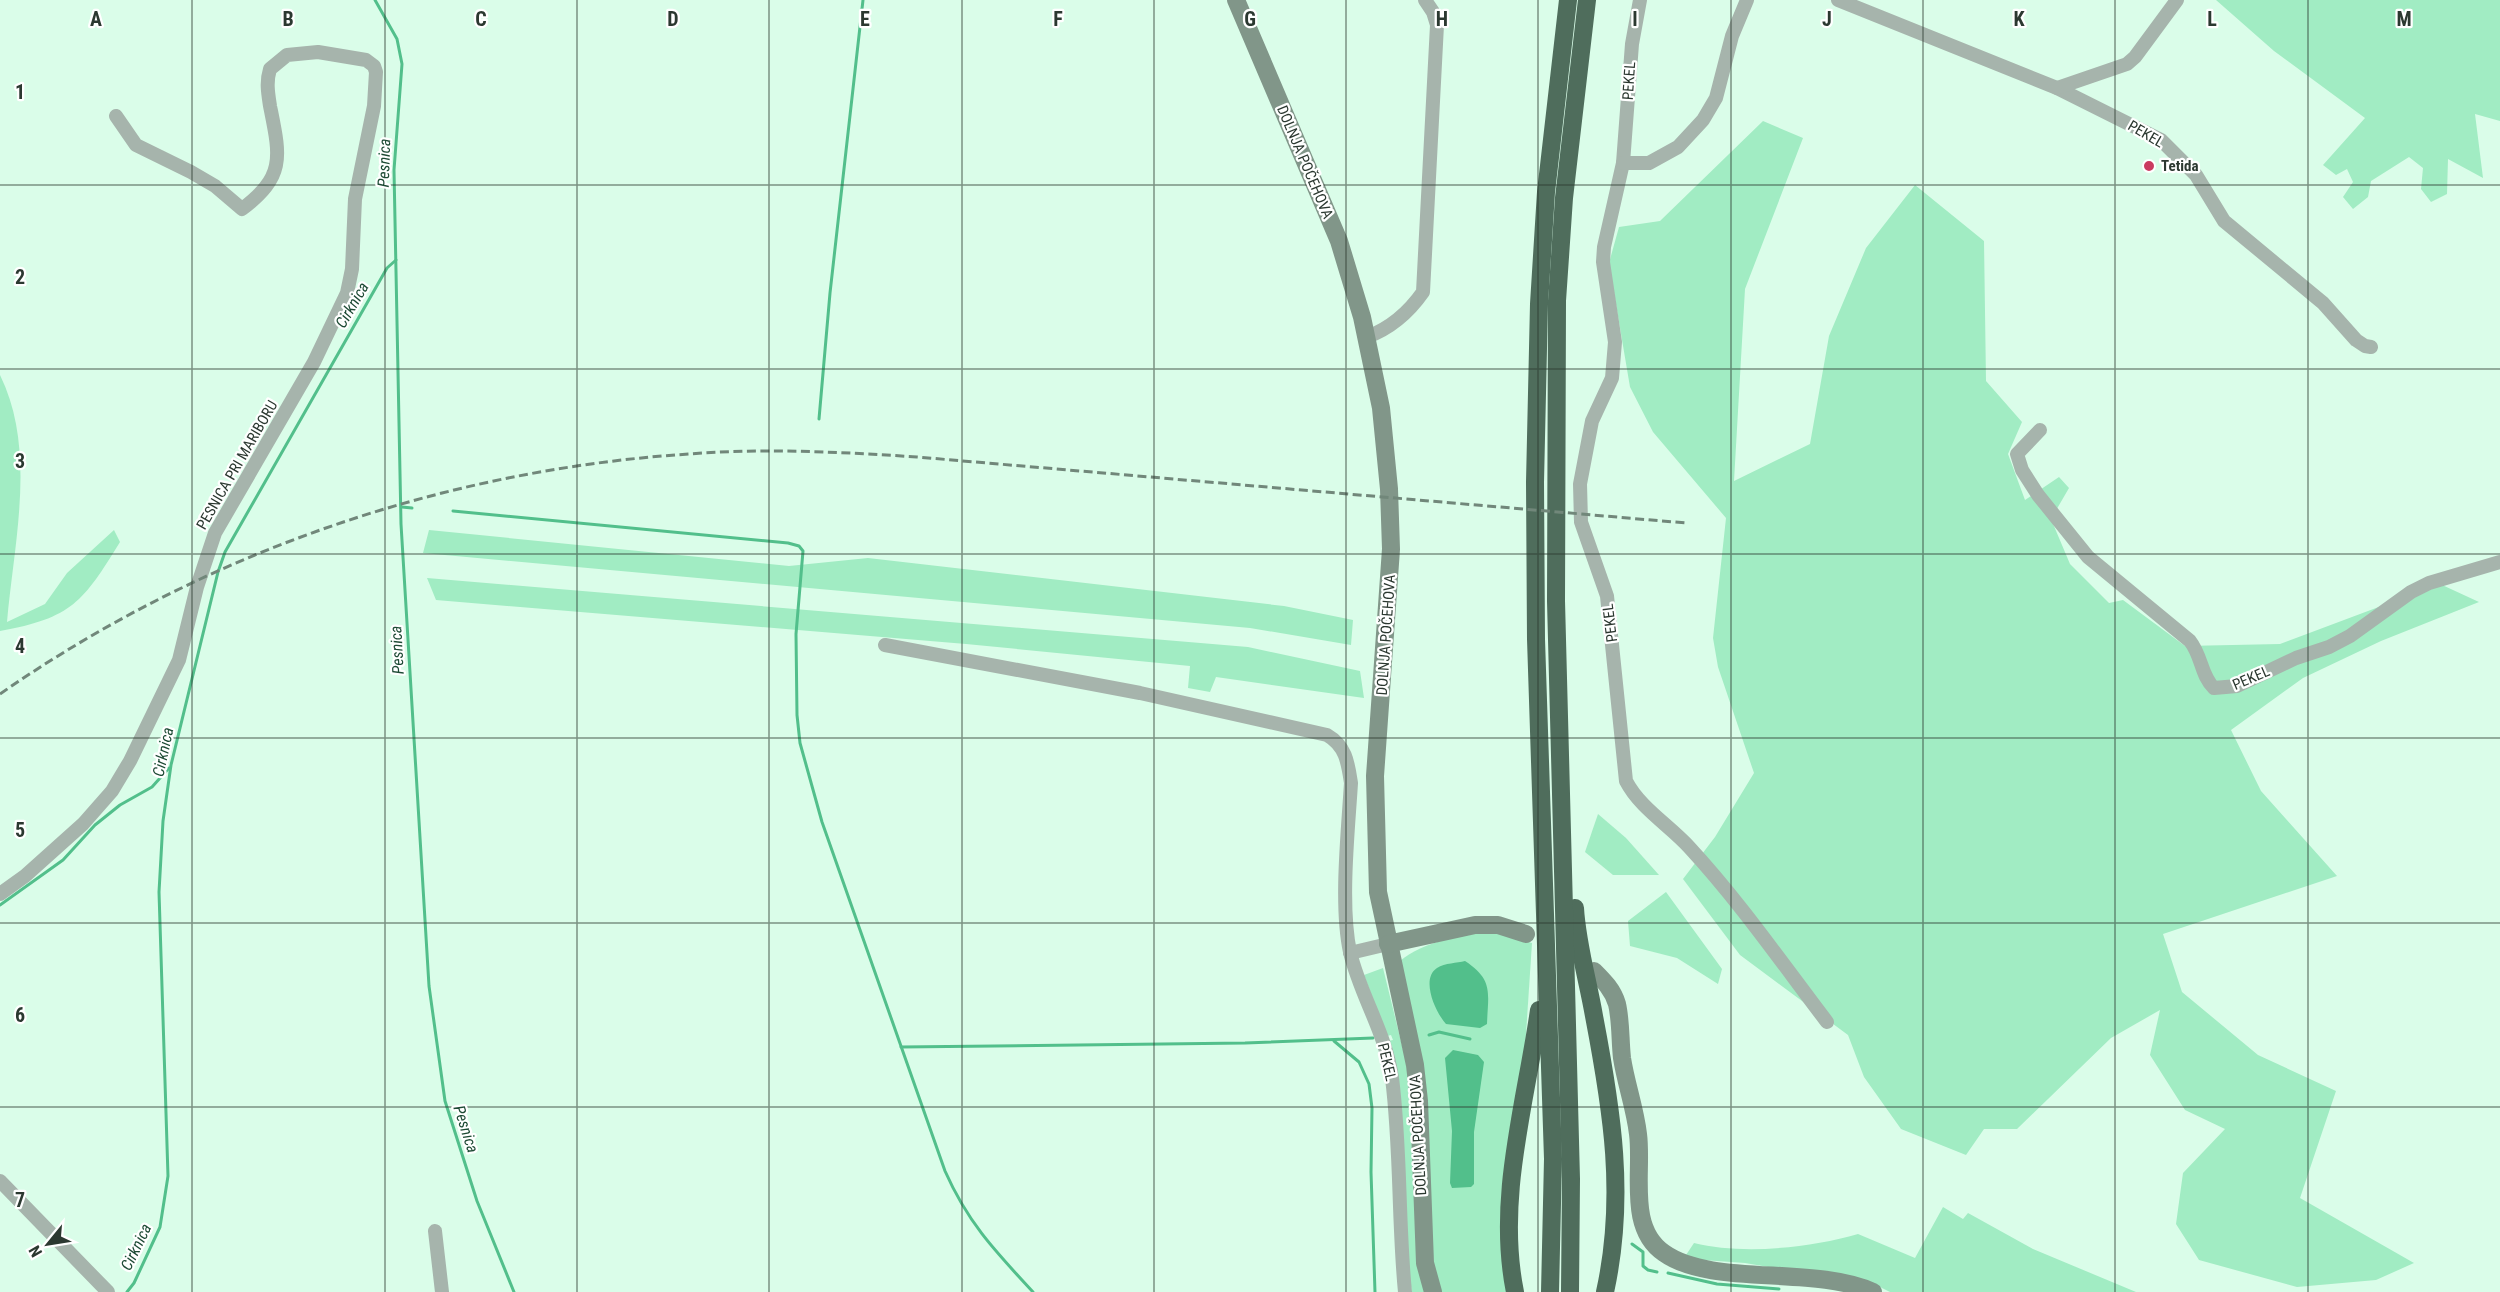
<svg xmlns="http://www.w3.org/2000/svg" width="2500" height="1292" font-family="'Roboto Condensed',sans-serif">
<rect width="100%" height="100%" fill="#dafde9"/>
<g fill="#a1ecc3">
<polygon points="2216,0 2500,0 2500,121 2475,114 2483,178 2448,159 2447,194 2431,202 2421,189 2423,168 2409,157 2371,181 2368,197 2353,209 2343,197 2353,182 2347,169 2336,175 2323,165 2365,118 2274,51"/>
<polygon points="1763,121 1803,138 1745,289 1734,481 1810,444 1829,336 1866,248 1915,185 1984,241 1986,381 2022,422 2008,454 2025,500 2059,477 2069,488 2051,519 2070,564 2109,603 2123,600 2185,646 2280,644 2440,584 2479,602 2381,641 2303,678 2231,730 2261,791 2337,876 2163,934 2182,992 2258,1055 2336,1091 2300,1198 2414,1263 2376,1280 2297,1287 2199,1260 2176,1224 2183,1173 2225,1129 2185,1110 2150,1055 2160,1010 2111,1038 2017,1129 1984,1129 1966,1155 1901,1129 1864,1077 1848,1035 1740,955 1683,879 1715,837 1754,773 1718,667 1713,638 1726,518 1653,432 1630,387 1609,263 1619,227 1660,221"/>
<path d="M0,375C37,450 14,542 7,622L45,604L67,573L114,530L120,542C83,602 72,618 0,631Z"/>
<polygon points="429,530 789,566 868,558 1284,606 1353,620 1351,645 1250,628 423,553"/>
<polygon points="427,578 1248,647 1360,671 1364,698 1216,677 1210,692 1188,688 1190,666 966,644 436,600"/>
<polygon points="1598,814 1626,838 1659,875 1613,875 1585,852"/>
<polygon points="1666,892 1722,969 1718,984 1677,958 1630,946 1628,921"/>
<path d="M1493,931L1532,943L1509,1292H1440L1435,1275L1400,961C1423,941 1464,935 1493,931Z"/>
<path d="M1383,968L1408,1070L1425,1292H1412L1410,1280C1404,1200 1407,1120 1388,1041L1393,1040L1391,1035L1387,1036L1364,975Z"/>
<path d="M1943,1207L1963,1219L1968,1213L2033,1249L2136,1292H1890L1876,1285L1745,1263L1689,1259L1686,1255L1694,1243C1742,1255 1810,1248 1858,1234L1915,1258Z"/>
</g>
<g fill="#52bf8b">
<path d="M1465,961C1494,980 1488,993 1487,1024L1480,1028L1446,1024C1436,1013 1420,979 1437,968C1445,963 1457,963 1465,961Z"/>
<polygon points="1453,1050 1478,1055 1484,1062 1474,1132 1474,1184 1471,1187 1452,1188 1450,1183 1452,1131 1445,1058"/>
</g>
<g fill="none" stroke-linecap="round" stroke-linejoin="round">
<g stroke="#52bf8b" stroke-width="3">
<polyline points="375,0 397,39 402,64 394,170 401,524 429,986 445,1101 477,1201 514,1292"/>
<polyline points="819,419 830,293 863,0"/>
<polyline points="402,507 412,508"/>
<path d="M453,511L788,543L799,546L803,551L796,634L797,715L800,743L822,822L945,1171C968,1223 995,1251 1033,1292"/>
<polyline points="0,905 63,860 95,825 120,805 152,787 169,768"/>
<polyline points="1429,1035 1439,1032 1470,1039"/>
<polyline points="1334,1041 1359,1062 1369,1084 1372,1108 1371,1172 1375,1292"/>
<polyline points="901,1047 1245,1043 1373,1038"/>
<polyline points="1632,1244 1643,1252 1643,1266 1648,1270 1657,1272"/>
<polyline points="1668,1273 1717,1284 1779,1289"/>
<polyline points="127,1292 134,1283 160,1227 168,1176 159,892 163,821 171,765 218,572 225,552 387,268 396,260"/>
</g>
<g stroke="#a6b4ac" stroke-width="14">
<path d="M1640,0L1632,44L1623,163L1604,247L1603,262L1615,342L1612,378L1592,421L1580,484L1581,522L1607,596L1626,781C1640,808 1669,825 1689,847C1739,901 1782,963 1827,1022"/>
<polyline points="1838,0 2057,88 2161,140 2196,175 2224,221 2323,303 2356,340 2365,346 2371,347"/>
<polyline points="2057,88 2127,64 2135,57 2177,0"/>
<polyline points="1623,163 1649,163 1678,147 1703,120 1716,98 1732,36 1747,0"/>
<path d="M1367,337C1391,328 1409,312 1423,292L1437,25L1433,12L1425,0"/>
<path d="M2040,430L2017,454L2022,470L2038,495L2088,557L2190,641C2202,656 2201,676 2214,688L2237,686L2296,658L2329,647L2350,636L2411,592L2429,583L2500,562"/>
<path d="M885,645L1140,693L1327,735C1346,746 1348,763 1351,783C1348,832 1340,905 1350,952C1360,995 1386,1033 1392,1078C1401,1149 1398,1221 1405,1292"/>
<path d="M0,894L25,876L83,824L112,791L130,761L179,660L197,587L215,533L314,362L347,293L352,269L355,199L374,106L376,72L374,66L366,60L318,52L287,55L270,69C266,82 268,93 270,106C280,156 286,176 242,209L215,186L191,172L136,145L116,116"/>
<polyline points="1350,953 1388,944"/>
<polyline points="0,1181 108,1292"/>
<polyline points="435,1231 442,1292"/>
</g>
<g stroke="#819689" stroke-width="18">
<polyline points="1236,0 1339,241 1362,317 1381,408 1389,489 1391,549 1375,776 1378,892 1415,1065 1419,1101 1425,1263 1433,1292"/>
<polyline points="1388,944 1475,925 1498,925 1526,934"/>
<path d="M1594,971C1604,981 1613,990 1617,1004C1621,1021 1620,1040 1622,1058C1626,1084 1635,1108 1638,1134C1643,1172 1627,1228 1664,1253C1712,1287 1813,1265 1873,1292"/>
</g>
<g stroke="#4f6d5c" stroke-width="18">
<path d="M1575,908C1577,944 1588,981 1594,1016C1612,1110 1626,1197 1605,1292"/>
<path d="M1515,1292C1496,1199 1526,1102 1539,1010"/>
<polyline points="1550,1292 1553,1159 1536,639 1535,482 1539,304 1546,192 1568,0"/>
<polyline points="1570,1292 1571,1179 1556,601 1557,301 1564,198 1587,0"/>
</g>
<path stroke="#71877a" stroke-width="3" stroke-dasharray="9 4.5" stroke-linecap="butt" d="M0,694C203,553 443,470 689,454C765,448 841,452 917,457L1686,523"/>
</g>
<path fill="none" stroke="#2b3830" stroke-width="1.5" stroke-opacity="0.55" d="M192,0V1292M385,0V1292M577,0V1292M769,0V1292M962,0V1292M1154,0V1292M1346,0V1292M1538,0V1292M1731,0V1292M1923,0V1292M2115,0V1292M2308,0V1292M0,185H2500M0,369H2500M0,554H2500M0,738H2500M0,923H2500M0,1107H2500"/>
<circle fill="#ca3b60" stroke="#fff" stroke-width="2" cx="2149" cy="166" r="6"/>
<g text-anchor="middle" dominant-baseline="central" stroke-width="4.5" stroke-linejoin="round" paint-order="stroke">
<g font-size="15" fill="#2b3830" stroke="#fff">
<text transform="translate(1629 81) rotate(-86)">PEKEL</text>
<text transform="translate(2146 134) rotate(30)">PEKEL</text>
<text transform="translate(1305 162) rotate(67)">DOLNJA POČEHOVA</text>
<text transform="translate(237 465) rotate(-60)">PESNICA PRI MARIBORU</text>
<text transform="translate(1610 623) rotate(-97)">PEKEL</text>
<text transform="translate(1386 635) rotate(-86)">DOLNJA POČEHOVA</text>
<text transform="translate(2251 678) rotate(-23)">PEKEL</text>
<text transform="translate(1387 1062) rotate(77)">PEKEL</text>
<text transform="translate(1418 1135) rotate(-93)">DOLNJA POČEHOVA</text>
</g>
<g font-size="15" font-weight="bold" fill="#2b3830" stroke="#fff" text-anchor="start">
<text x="2161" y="166">Tetida</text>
</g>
<g font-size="16" font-style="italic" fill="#1d4a34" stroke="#fff">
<text transform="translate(384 163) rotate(-88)">Pesnica</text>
<text transform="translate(352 305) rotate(-60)">Cirknica</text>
<text transform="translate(397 650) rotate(-93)">Pesnica</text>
<text transform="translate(163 752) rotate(-78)">Cirknica</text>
<text transform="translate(466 1129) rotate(72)">Pesnica</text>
<text transform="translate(136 1247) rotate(-64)">Cirknica</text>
</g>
</g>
<g font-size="20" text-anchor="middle" font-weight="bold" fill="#2b3830" stroke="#fff" stroke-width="4.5" stroke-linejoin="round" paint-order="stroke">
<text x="96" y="26">A</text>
<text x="288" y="26">B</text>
<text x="481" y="26">C</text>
<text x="673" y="26">D</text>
<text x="865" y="26">E</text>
<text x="1058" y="26">F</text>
<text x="1250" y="26">G</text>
<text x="1442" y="26">H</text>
<text x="1635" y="26">I</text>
<text x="1827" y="26">J</text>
<text x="2019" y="26">K</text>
<text x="2212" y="26">L</text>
<text x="2404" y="26">M</text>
<text x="20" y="99">1</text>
<text x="20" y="284">2</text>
<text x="20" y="468">3</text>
<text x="20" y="653">4</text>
<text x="20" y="837">5</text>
<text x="20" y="1022">6</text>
<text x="20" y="1207">7</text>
</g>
<g transform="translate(48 1244) rotate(240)" stroke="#ffffff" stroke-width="4.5" paint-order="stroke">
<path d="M0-4.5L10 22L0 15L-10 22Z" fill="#2b3830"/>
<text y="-9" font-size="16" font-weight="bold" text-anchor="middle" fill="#2b3830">N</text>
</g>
</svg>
